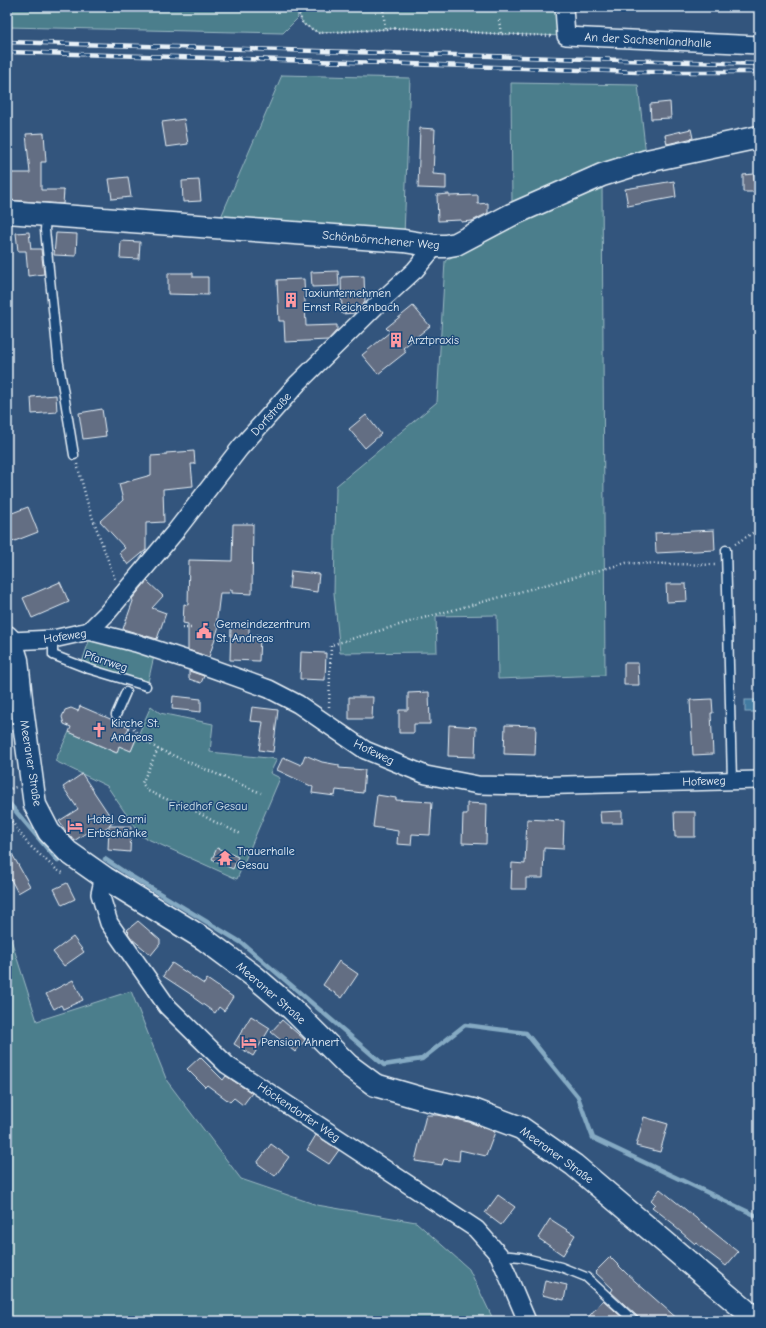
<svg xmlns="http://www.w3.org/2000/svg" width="766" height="1328" font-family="'Comic Neue',sans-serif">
<rect width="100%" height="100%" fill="#33557d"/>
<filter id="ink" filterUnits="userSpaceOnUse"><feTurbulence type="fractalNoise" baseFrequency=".025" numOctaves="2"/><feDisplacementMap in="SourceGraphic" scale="8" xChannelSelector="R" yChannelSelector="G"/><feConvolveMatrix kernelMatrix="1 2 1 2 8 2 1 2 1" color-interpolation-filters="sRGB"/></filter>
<g filter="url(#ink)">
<g fill="#4b7e8c" stroke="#9ab8c2">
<polygon points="7,7 564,7 566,36 501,34 404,28 319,33 303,24 296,7 298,18 283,33 7,27"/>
<polygon points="282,75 410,78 404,236 221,217"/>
<polygon points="511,83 638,85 646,155 512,207"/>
<polygon points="602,182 605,675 498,679 497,615 436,616 437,652 340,653 334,593 336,486 437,402 445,261 512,221"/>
<polygon points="91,635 154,656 148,682 82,662"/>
<polygon points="151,706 160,713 213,724 210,752 277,759 270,773 280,778 237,879 141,836 107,786 55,761 69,732 116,753 119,746 131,751"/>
<polygon points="7,927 37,1021 131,991 167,1081 241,1179 317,1205 416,1222 469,1269 494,1321 7,1321"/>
</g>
<rect fill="#437aa0" stroke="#85aac3" x="745" y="700" width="14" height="12"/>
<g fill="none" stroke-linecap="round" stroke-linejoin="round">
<g stroke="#85aac3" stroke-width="4.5">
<polyline points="7,801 58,861"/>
<polyline points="105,859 129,875 242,943 384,1065 422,1059 465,1025 526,1033 578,1097 593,1138 759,1217"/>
</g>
</g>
<g fill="#636e83" stroke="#e8f1f8">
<polygon points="670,102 671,118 651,119 650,104"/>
<polygon points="184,119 188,144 166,147 162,122"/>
<polygon points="420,128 435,129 433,174 446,175 446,189 418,188"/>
<polygon points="691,129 693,138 667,144 665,135"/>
<polygon points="44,133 46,162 41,162 41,190 64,190 63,204 7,200 7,173 30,173 26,134"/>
<polygon points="754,174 755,192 743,192 743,175"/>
<polygon points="128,177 131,197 112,199 109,179"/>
<polygon points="199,180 201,201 183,202 182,181"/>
<polygon points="674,181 676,197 628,206 625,189"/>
<polygon points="449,194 449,196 478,195 478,204 488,203 488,213 472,221 461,222 461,220 438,221 437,195"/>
<polygon points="29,232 31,249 41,249 44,274 28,276 26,251 18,251 16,233"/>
<polygon points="56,233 77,234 76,256 54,255"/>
<polygon points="121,241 140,242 139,259 120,258"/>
<polygon points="338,271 339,286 312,287 311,272"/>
<polygon points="168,273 193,273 193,277 208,277 208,295 168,294"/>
<polygon points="364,276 365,302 355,313 342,314 341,277"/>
<polygon points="304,279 306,326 337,325 337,330 328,340 285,342 284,321 279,321 277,280"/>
<polygon points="413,306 430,326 403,348 406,352 378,374 362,355 390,332 386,328"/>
<polygon points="56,395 57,412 32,414 31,397"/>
<polygon points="102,409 106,436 83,439 79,413"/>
<polygon points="366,415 381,434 365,448 349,429"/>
<polygon points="194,451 195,464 191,464 193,486 163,489 164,522 146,523 146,550 128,565 119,553 125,548 100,521 123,500 119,484 151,475 151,456 166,455 166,453"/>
<polygon points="28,507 38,532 7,544 7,515"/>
<polygon points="233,524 253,524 252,594 232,593 232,590 230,590 229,593 220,593 216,626 219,626 209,657 188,650 188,624 183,623 184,604 188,605 189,560 232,561"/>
<polygon points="714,530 715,550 656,553 655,533"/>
<polygon points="291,571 319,574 317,592 289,588"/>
<polygon points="147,581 163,596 152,608 166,613 157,639 123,629 133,601 132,599"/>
<polygon points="60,582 69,602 32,618 23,598"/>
<polygon points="666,584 686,584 687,601 667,602"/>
<polygon points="231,627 249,627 249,634 260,635 259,661 230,660"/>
<polygon points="301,652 326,653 325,680 300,679"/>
<polygon points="624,663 638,663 639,685 624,685"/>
<polygon points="189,671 204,676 201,683 189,679"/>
<polygon points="429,692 430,724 414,724 414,733 399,733 399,710 408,710 408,693"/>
<polygon points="173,696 201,699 201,712 172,709"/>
<polygon points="349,697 373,697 372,719 349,719"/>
<polygon points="712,699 713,713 711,713 713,754 693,755 690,700"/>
<polygon points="80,706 129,727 126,734 136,739 131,751 119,746 117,753 69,732 71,727 64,724 62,717 65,710 71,708 78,711"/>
<polygon points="252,707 278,710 273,752 259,750 263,722 250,721"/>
<polygon points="449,725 476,727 475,757 448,756"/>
<polygon points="505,725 536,726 535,755 504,754"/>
<polygon points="305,755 322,762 339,765 339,768 365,770 363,793 336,790 335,796 312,793 313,787 277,770 283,757 301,765"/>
<polygon points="82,774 114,822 99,833 95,827 74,841 67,833 59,821 78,809 63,787"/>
<polygon points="377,795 396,798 396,800 432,802 430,835 412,834 411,845 397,844 398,831 373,827"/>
<polygon points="467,803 487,804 486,844 462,843 463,814 467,814"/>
<polygon points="622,811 622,823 601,823 600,812"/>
<polygon points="674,812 695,812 695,837 675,837"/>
<polygon points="527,819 564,821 563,849 544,848 543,878 526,878 526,889 511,889 512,863 525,864"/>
<polygon points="109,826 131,826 130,852 108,850"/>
<polygon points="7,845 30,886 18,893 7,872"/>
<polygon points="217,848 238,857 233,869 212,859"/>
<polygon points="67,883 75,899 62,905 54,889"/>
<polygon points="138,921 160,940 160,944 151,955 132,939 128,933 129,932 127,930"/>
<polygon points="73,937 84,952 64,966 53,952"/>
<polygon points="339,961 358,974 342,998 323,985"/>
<polygon points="172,963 204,984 207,979 233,997 224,1011 219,1007 215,1013 194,998 195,997 163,976"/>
<polygon points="73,980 83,1000 63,1009 61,1005 54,1009 46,994"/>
<polygon points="251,1016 270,1028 253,1056 234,1044"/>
<polygon points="282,1020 305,1040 295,1052 271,1032"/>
<polygon points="200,1057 223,1080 226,1076 252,1093 243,1105 234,1098 230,1102 207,1085 205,1087 187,1069"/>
<polygon points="426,1115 437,1115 469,1122 495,1132 486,1156 460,1150 459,1161 444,1159 442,1165 415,1161"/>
<polygon points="644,1117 668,1124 660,1152 636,1146"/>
<polygon points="316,1135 339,1150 329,1164 307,1150"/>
<polygon points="271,1144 289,1157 275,1176 257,1163"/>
<polygon points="660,1189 738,1252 726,1266 696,1243 695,1244 674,1226 675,1225 652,1207 655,1204 651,1200"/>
<polygon points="498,1195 515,1207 501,1225 485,1213"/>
<polygon points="550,1219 575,1235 563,1255 538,1238"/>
<polygon points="610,1257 627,1274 680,1321 639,1321 638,1317 611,1292 613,1289 595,1272"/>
<polygon points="545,1280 567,1285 564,1300 542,1295"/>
<polygon points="603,1300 626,1321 585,1321"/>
</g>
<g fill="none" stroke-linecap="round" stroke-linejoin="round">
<defs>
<g id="lane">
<polyline points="46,216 45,230 58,358 74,455"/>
<polyline points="726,550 732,780"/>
<polyline points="53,639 53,655 89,669 146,686"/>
<polyline points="116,715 126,692"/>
<polyline points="499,1255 521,1257 561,1267 586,1277 634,1321"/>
</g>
<g id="street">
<polyline points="564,7 566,36 759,45"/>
<polyline points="89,631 107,613 175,532 240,448 298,383 379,303 415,270 435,246"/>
<polyline points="11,641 53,639 89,631 136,643 194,662 269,689 298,704 365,750 426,775 478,785 529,786 759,780"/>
<polyline points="105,878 102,885 100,894 109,923 167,1006 227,1065 476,1229 499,1255 527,1321"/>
</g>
<g id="secondary">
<polyline points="7,212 404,241 435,246 445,246 456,244 511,215 602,175 647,161 759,137"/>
<polyline points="7,637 11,641 17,660 22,708 35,805 49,832 68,852 105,878 204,939 255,977 292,1009 348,1065 375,1085 420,1098 473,1110 521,1128 574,1165 758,1321"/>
</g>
</defs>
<use href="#lane" stroke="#e8f1f8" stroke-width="11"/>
<use href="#street" stroke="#e8f1f8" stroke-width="20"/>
<use href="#secondary" stroke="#e8f1f8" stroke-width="25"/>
<g stroke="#e8f1f8" stroke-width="2.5" stroke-dasharray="1 3" stroke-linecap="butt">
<polyline points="296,7 303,24 319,33 404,28 501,34 551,36"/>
<polyline points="383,7 385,28"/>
<polyline points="499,20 501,34"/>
<polyline points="77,464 89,508 115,579"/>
<polyline points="735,544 759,529"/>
<polyline points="182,628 192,628"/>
<polyline points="329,707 331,645 416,620 626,563 716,565"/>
<path d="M130,721C136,736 145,741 158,749L261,793"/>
<polyline points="158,749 142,783 148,791 173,802 181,803 213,821 241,834"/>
<polyline points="7,790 16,787"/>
<polyline points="7,815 28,844 57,870 65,874"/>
</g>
<use href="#lane" stroke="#1f4a7a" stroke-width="8"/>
<use href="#street" stroke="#1f4a7a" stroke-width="17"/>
<use href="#secondary" stroke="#1f4a7a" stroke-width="22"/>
<defs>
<g id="rail">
<polyline points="7,42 759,64"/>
<polyline points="7,52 383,63 638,72 759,72"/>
</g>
</defs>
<use href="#rail" stroke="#e8f1f8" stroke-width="4.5"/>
<use href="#rail" stroke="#1f4a7a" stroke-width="3" stroke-dasharray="9" stroke-linecap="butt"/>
</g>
</g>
<defs>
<symbol id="building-bare" viewBox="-9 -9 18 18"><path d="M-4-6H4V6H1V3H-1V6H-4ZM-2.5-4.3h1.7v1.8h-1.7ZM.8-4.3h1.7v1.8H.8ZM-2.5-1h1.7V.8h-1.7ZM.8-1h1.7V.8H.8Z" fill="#ff9aa2" stroke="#1f4a7a" stroke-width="2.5" paint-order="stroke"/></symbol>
<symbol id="civic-bare" viewBox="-9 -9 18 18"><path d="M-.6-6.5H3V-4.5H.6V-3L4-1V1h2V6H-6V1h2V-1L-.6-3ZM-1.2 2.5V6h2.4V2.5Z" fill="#ff9aa2" stroke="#1f4a7a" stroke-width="2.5" paint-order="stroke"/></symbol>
<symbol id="church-bare" viewBox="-9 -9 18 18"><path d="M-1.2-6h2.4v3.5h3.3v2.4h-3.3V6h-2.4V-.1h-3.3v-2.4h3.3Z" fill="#ff9aa2" stroke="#1f4a7a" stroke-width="2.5" paint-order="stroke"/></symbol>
<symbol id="hotel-bare" viewBox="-9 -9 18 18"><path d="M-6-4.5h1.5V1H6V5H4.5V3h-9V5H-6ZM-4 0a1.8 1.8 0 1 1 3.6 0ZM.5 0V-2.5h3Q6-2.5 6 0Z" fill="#ff9aa2" stroke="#1f4a7a" stroke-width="2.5" paint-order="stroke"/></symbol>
<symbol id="temple-bare" viewBox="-9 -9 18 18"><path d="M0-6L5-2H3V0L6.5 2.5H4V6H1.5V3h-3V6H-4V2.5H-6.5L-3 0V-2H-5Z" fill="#ff9aa2" stroke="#1f4a7a" stroke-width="2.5" paint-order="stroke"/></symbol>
</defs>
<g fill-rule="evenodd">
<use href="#building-bare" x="280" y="289" width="22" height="22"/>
<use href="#building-bare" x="385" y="329" width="22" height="22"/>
<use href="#civic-bare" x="193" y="620" width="22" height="22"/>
<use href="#church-bare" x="88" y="719" width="22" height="22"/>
<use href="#hotel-bare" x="64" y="815" width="22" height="22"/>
<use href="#temple-bare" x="214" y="847" width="22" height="22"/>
<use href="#hotel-bare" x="238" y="1031" width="22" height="22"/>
</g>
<g text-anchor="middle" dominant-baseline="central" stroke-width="3" stroke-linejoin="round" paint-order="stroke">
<g font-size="12" fill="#e8f1f8" stroke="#1f4a7a">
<text transform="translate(648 40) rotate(3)">An der Sachsenlandhalle</text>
<text transform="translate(381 240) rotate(5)">Schönbörnchener Weg</text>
<text transform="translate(271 414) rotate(-48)">Dorfstraße</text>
<text transform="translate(65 636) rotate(-8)">Hofeweg</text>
<text transform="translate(106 661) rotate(18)">Pfarrweg</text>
<text transform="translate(374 752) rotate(26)">Hofeweg</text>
<text transform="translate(31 763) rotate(81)">Meeraner Straße</text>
<text transform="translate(704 781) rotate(-2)">Hofeweg</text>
<text transform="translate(271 993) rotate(41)">Meeraner Straße</text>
<text transform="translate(299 1112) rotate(34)">Höckendorfer Weg</text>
<text transform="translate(557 1155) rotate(36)">Meeraner Straße</text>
</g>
<g font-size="12" fill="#e8f1f8" stroke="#1f4a7a" text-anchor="start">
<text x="303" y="293">Taxiunternehmen<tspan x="303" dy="14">Ernst Reichenbach</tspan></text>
<text x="408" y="340">Arztpraxis</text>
<text x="216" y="624">Gemeindezentrum<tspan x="216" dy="14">St. Andreas</tspan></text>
<text x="111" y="723">Kirche St.<tspan x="111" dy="14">Andreas</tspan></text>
<text x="87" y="819">Hotel Garni<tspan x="87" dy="14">Erbschänke</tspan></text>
<text x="237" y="851">Trauerhalle<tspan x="237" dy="14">Gesau</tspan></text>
<text x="261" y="1042">Pension Ahnert</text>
</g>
<g font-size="12" fill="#d0e0e8" stroke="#1f4a7a">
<text x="208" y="806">Friedhof Gesau</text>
</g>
</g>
<rect width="766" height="1328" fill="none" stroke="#1f4a7a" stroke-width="24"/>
<rect x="12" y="12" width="742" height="1304" fill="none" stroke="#e8f1f8" stroke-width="1.5" filter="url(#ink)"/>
</svg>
